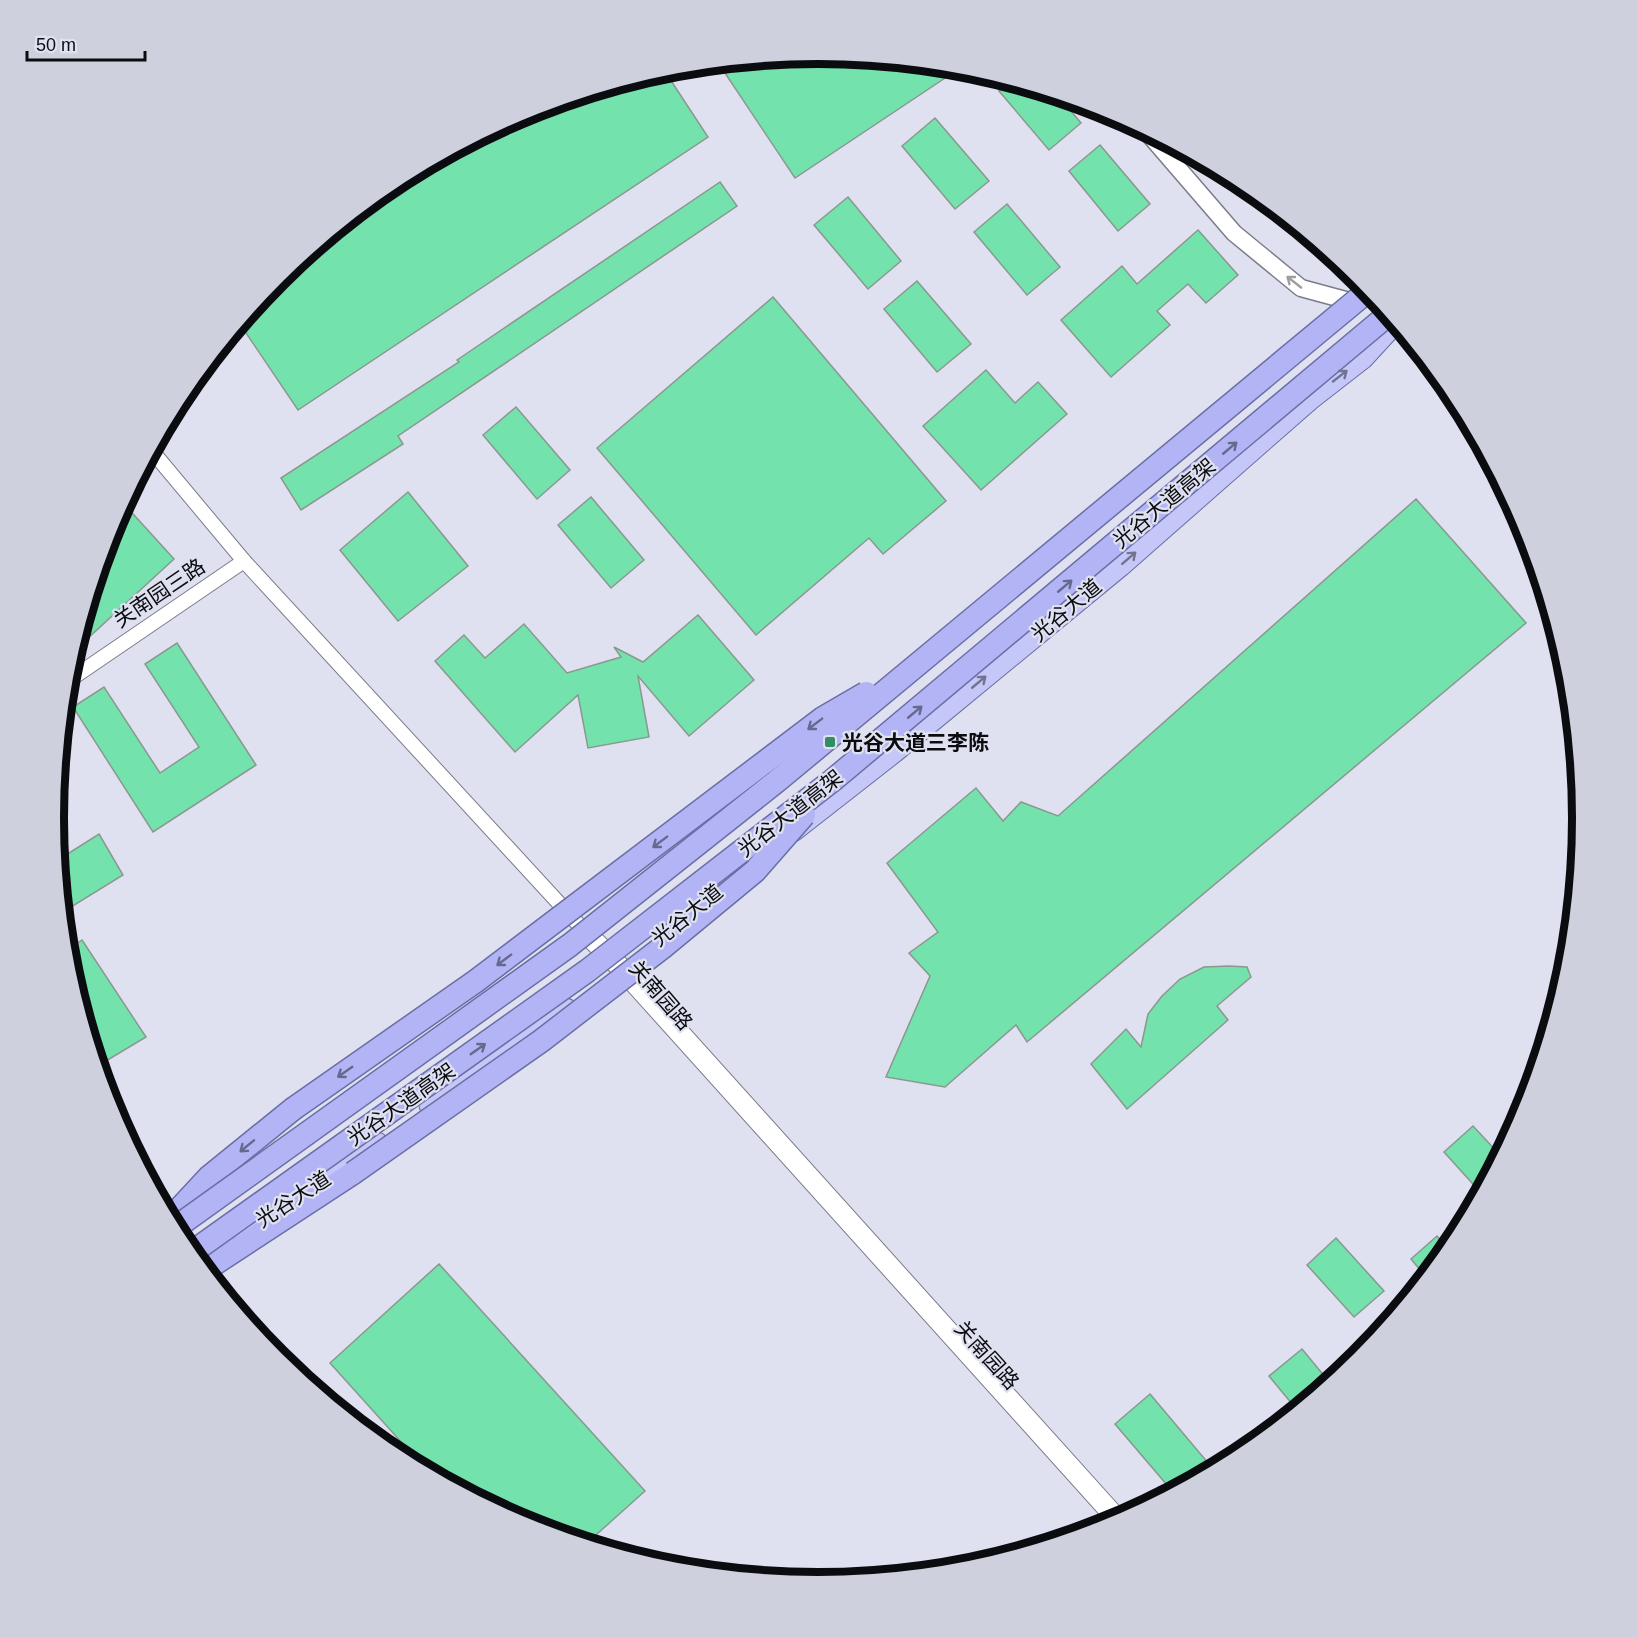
<svg xmlns="http://www.w3.org/2000/svg" width="1637" height="1637" font-family="Helvetica,'Noto Sans SC',sans-serif">
<rect width="100%" height="100%" fill="#dfe1f0"/>
<g fill="#74e2ad" stroke="#8a9890" stroke-width="1.5">
<polygon points="819,54 914,63 960,68 795,178 719,64"/>
<polygon points="664,70 708,137 298,410 240,324 278,278 394,183 526,112"/>
<polygon points="1010,82 1058,96 1081,123 1049,150 999,91"/>
<polygon points="935,118 989,181 955,209 902,146"/>
<polygon points="1100,145 1150,204 1118,231 1069,171"/>
<polygon points="720,182 737,206 398,436 403,444 301,510 281,478 459,362 457,360"/>
<polygon points="848,197 901,261 868,289 814,225"/>
<polygon points="1007,204 1060,267 1027,295 974,232"/>
<polygon points="1198,230 1238,275 1206,303 1188,284 1157,311 1170,325 1111,377 1061,320 1122,266 1137,284"/>
<polygon points="917,281 971,344 937,372 884,309"/>
<polygon points="773,297 946,501 883,554 869,538 756,635 597,448"/>
<polygon points="986,370 1015,403 1038,382 1067,414 981,490 923,426"/>
<polygon points="516,407 570,470 537,499 483,435"/>
<polygon points="408,492 468,566 398,621 340,550"/>
<polygon points="591,497 644,560 611,588 558,525"/>
<polygon points="1416,499 1526,623 1027,1042 1016,1025 945,1087 886,1077 930,976 909,953 938,932 887,863 976,788 1003,821 1021,802 1058,816"/>
<polygon points="124,504 174,559 75,650 112,526"/>
<polygon points="698,615 754,680 689,736 638,676 649,737 588,748 578,695 515,752 435,661 464,635 485,658 524,624 567,673 621,657 614,647 643,662"/>
<polygon points="177,643 256,765 153,832 73,707 104,687 160,773 199,747 145,664"/>
<polygon points="99,834 123,875 63,912 58,860"/>
<polygon points="82,940 146,1037 101,1064 96,1057 69,967 67,950"/>
<polygon points="1229,966 1247,967 1251,977 1217,1006 1228,1020 1127,1109 1091,1064 1126,1029 1141,1047 1148,1014 1162,996 1180,979 1204,967"/>
<polygon points="1473,1126 1501,1156 1481,1193 1444,1152"/>
<polygon points="1437,1236 1449,1250 1426,1277 1411,1259"/>
<polygon points="1336,1238 1384,1291 1354,1317 1307,1265"/>
<polygon points="439,1264 645,1491 587,1543 526,1525 430,1474 330,1363"/>
<polygon points="1302,1349 1330,1383 1297,1410 1269,1376"/>
<polygon points="1150,1394 1214,1470 1173,1492 1115,1424"/>
</g>
<g fill="none" stroke-linecap="round" stroke-linejoin="round">
<defs>
<g id="minor">
<polyline points="152,451 244,561 590,937"/>
<polyline points="68,681 244,561"/>
</g>
<polyline id="tertiary" points="1146,131 1234,233 1301,288 1349,301"/>
<polyline id="secondary" points="592,939 622,969 1119,1521"/>
<g id="primary">
<polyline points="793,831 894,752 1120,566 1309,400 1363,358 1396,322"/>
<polyline points="430,1105 566,1009"/>
<polyline points="198,1262 377,1143"/>
</g>
<g id="trunk">
<polyline points="170,1219 209,1177 293,1109"/>
<polyline points="205,1270 353,1173"/>
</g>
</defs>
<use href="#minor" stroke="#7b7c89" stroke-width="16"/>
<use href="#tertiary" stroke="#7b7c89" stroke-width="19"/>
<use href="#secondary" stroke="#7b7c89" stroke-width="22"/>
<use href="#primary" stroke="#6b6ea4" stroke-width="23"/>
<use href="#trunk" stroke="#6b6ea4" stroke-width="25"/>
<use href="#minor" stroke="#fff" stroke-width="14"/>
<use href="#tertiary" stroke="#fff" stroke-width="16"/>
<use href="#secondary" stroke="#fff" stroke-width="20"/>
<use href="#primary" stroke="#c5c7f8" stroke-width="21"/>
<use href="#trunk" stroke="#b2b4f6" stroke-width="22"/>
<defs>
<g id="trunk-bridge">
<polyline points="293,1109 476,981 823,718 866,693"/>
<polyline points="353,1173 541,1041 663,947 755,871 804,815"/>
<polyline points="175,1228 570,945 777,781 1369,290"/>
<polyline points="191,1253 587,971 833,780 1389,314"/>
</g>
</defs>
<use href="#trunk-bridge" stroke="#6b6ea4" stroke-width="25" stroke-linecap="butt"/>
<use href="#trunk-bridge" stroke="#b2b4f6" stroke-width="22"/>
</g>
<defs><path id="oneway-shaft" d="M-6 0H5M1.5-3L5.5 0L1.5 3" fill="none" stroke-width="1.6" stroke-linecap="round" stroke-linejoin="round" transform="scale(1.5)"/></defs>
<use stroke="#9d9e9f" href="#oneway-shaft" transform="translate(1294 282) rotate(-142)"/>
<g stroke="#717390">
<use href="#oneway-shaft" transform="translate(1340 376) rotate(-38)"/>
<use href="#oneway-shaft" transform="translate(1129 558) rotate(-41)"/>
<use href="#oneway-shaft" transform="translate(979 682) rotate(-40)"/>
</g>
<g stroke="#67688e">
<use href="#oneway-shaft" transform="translate(1230 448) rotate(-40)"/>
<use href="#oneway-shaft" transform="translate(1065 586) rotate(-40)"/>
<use href="#oneway-shaft" transform="translate(915 712) rotate(-40)"/>
<use href="#oneway-shaft" transform="translate(815 724) rotate(143)"/>
<use href="#oneway-shaft" transform="translate(660 842) rotate(143)"/>
<use href="#oneway-shaft" transform="translate(504 960) rotate(143)"/>
<use href="#oneway-shaft" transform="translate(478 1049) rotate(-35)"/>
<use href="#oneway-shaft" transform="translate(345 1072) rotate(145)"/>
<use href="#oneway-shaft" transform="translate(247 1146) rotate(141)"/>
</g>
<rect fill="#318d65" stroke="#dfe1f0" stroke-width="2" x="824" y="736" width="12" height="12" rx="3"/>
<g text-anchor="middle" dominant-baseline="central" stroke-width="4.5" stroke-linejoin="round" paint-order="stroke">
<g font-size="21" fill="#0b0c10" stroke="#dfe1f0">
<text transform="translate(1164 503) rotate(-40)">光谷大道高架</text>
<text transform="translate(159 593) rotate(-34)">关南园三路</text>
<text transform="translate(1066 610) rotate(-40)">光谷大道</text>
<text transform="translate(790 813) rotate(-38)">光谷大道高架</text>
<text transform="translate(687 915) rotate(-39)">光谷大道</text>
<text transform="translate(661 995) rotate(49)">关南园路</text>
<text transform="translate(401 1104) rotate(-35)">光谷大道高架</text>
<text transform="translate(293 1199) rotate(-33)">光谷大道</text>
<text transform="translate(987 1355) rotate(48)">关南园路</text>
</g>
<g font-size="21" font-weight="bold" fill="#0b0c10" stroke="#dfe1f0" text-anchor="start">
<text x="842" y="742">光谷大道三李陈</text>
</g>
</g>
<path d="M0 0H1637V1637H0ZM64 818a754 754 0 1 1 1508 0a754 754 0 1 1-1508 0Z" fill="#ced0de" fill-rule="evenodd"/>
<path fill="none" stroke="#0b0c10" stroke-width="8" d="M64 818a754 754 0 1 1 1508 0a754 754 0 1 1-1508 0Z"/>
<path d="M27 51v9h118v-9" fill="none" stroke="#0b0c10" stroke-width="3"/>
<text x="36" y="51" font-size="18" fill="#0b0c10" stroke="#dfe1f0" stroke-width="4.5" paint-order="stroke">50 m</text>
</svg>
